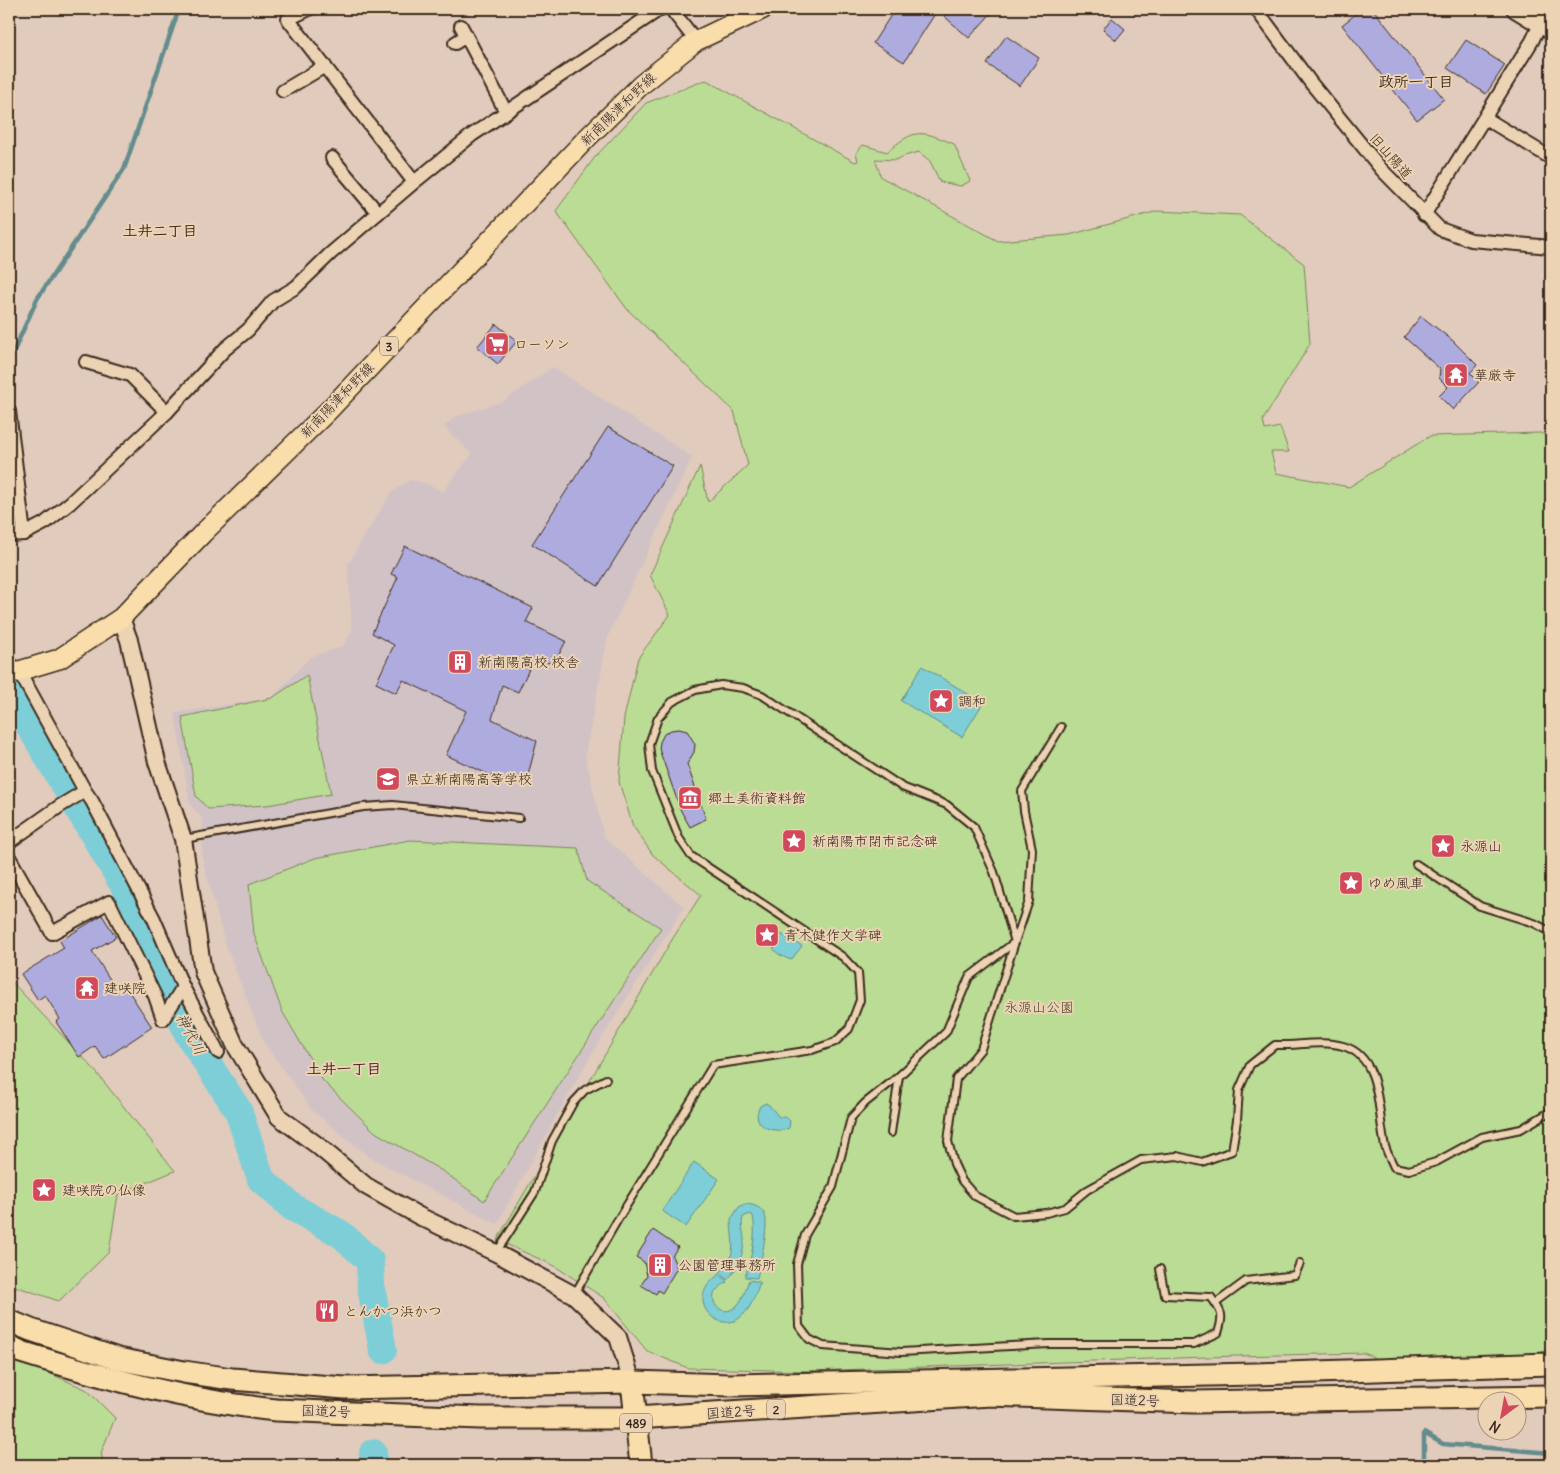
<svg xmlns="http://www.w3.org/2000/svg" width="1560" height="1474" font-family="Delius,'Klee One',sans-serif">
<rect width="100%" height="100%" fill="#e0cbbc"/>
<filter id="ink" filterUnits="userSpaceOnUse"><feTurbulence type="fractalNoise" baseFrequency=".02" numOctaves="2"/><feDisplacementMap in="SourceGraphic" scale="10" xChannelSelector="R" yChannelSelector="G"/><feConvolveMatrix kernelMatrix="1 2 1 2 8 2 1 2 1" color-interpolation-filters="sRGB"/></filter>
<g filter="url(#ink)">
<polygon fill="#d1c2c6" points="553,367 692,457 608,636 585,755 604,837 684,907 588,1060 497,1224 371,1158 313,1111 264,1043 225,943 202,857 203,820 190,804 175,713 272,698 310,657 343,646 352,631 348,564 391,493 410,480 426,483 443,492 472,454 444,427 455,417 504,401"/>
<g fill="#bbdc95" stroke="#7b835a">
<path d="M706,80L855,162L858,161L856,153L863,145L887,152C915,128 921,130 954,144L970,181L961,186L940,182L930,161L919,152L904,156L896,160L875,159L881,177L998,241L1069,235L1158,211L1240,215L1304,264L1310,344L1263,420L1265,430L1280,427L1289,452H1271L1276,473L1349,487L1430,436L1540,433L1551,438V1347L1546,1351L1422,1380L1364,1353L1236,1356L810,1371L688,1368L647,1351L604,1298L553,1265L497,1240L673,938L701,895L653,855L633,826L619,782L624,718L638,658L670,615L650,575L700,466L708,502L748,465L734,411L627,309L556,211L595,157L646,103Z"/>
<polygon points="307,675 331,794 267,805 208,809 196,796 182,717 272,698"/>
<polygon points="410,840 578,848 587,881 661,928 484,1201 444,1172 375,1132 323,1081 282,1011 254,934 249,884 315,858"/>
<polygon points="9,979 92,1067 175,1171 118,1194 109,1252 59,1301 9,1284"/>
<polygon points="9,1355 87,1390 115,1418 101,1453 104,1465 9,1465"/>
</g>
<g fill="#7eced7" stroke="#638c8d">
<polygon points="922,666 983,703 962,737 901,701"/>
<path d="M781,934L802,946L791,960C786,958 775,954 773,947Z"/>
<path d="M766,1103L769,1105L779,1117C784,1117 787,1117 790,1121L789,1128C773,1135 749,1125 760,1106Z"/>
<polygon points="694,1162 719,1179 686,1227 662,1211"/>
<path d="M745,1204C753,1204 762,1208 765,1215C769,1227 760,1265 757,1278L745,1277C751,1259 757,1235 753,1216L750,1214L743,1217C741,1225 743,1230 744,1238C745,1252 737,1270 727,1280L720,1272C739,1254 731,1241 731,1219L739,1207Z"/>
<path d="M720,1274L727,1282C723,1285 718,1288 715,1292C709,1305 723,1316 734,1308C743,1302 745,1289 749,1280L760,1282C756,1293 752,1307 742,1316C720,1337 680,1300 720,1274Z"/>
</g>
<g fill="none" stroke-linecap="round" stroke-linejoin="round">
<g stroke="#638c8d" stroke-width="4.5">
<polyline points="9,362 37,299 124,169 179,9"/>
<polyline points="1424,1465 1424,1433 1443,1444 1551,1453"/>
</g>
<g stroke="#7eced7" stroke-width="28">
<polyline points="9,691 132,899 188,1034 238,1110 261,1179 292,1207 341,1234 370,1261 371,1287 383,1350"/>
<polyline points="373,1453 373,1465"/>
</g>
</g>
<g fill="#aeacde" stroke="#3b2a1e">
<polygon points="895,9 938,9 904,62 873,43"/>
<polygon points="950,9 995,9 969,38 944,16"/>
<polygon points="1362,9 1373,9 1444,99 1417,120 1342,25"/>
<polygon points="1112,18 1125,29 1116,40 1103,29"/>
<polygon points="1006,36 1039,58 1020,86 987,64"/>
<polygon points="1466,40 1505,65 1486,94 1447,68"/>
<polygon points="1421,316 1452,340 1477,365 1470,373 1479,382 1453,410 1439,396 1448,387 1439,378 1440,369 1404,337"/>
<polygon points="496,324 517,341 498,364 477,347"/>
<polygon points="608,427 673,466 598,586 532,544"/>
<polygon points="405,546 533,608 526,622 566,641 554,664 534,659 518,692 502,685 492,719 537,741 528,775 505,782 446,755 466,711 403,680 396,693 376,683 394,645 372,633 398,577 391,574"/>
<polygon points="679,729 687,731 695,744 694,752 687,764 706,819 690,827 681,811 659,749 660,742 664,734 671,730"/>
<polygon points="102,915 116,937 92,951 116,989 124,984 152,1027 104,1059 95,1046 79,1057 56,1022 60,1019 45,995 38,1000 21,974 64,948 60,941"/>
<polygon points="653,1230 678,1247 672,1256 677,1268 662,1293 658,1290 656,1294 641,1285 647,1276 644,1262 636,1257"/>
</g>
<g fill="none" stroke-linecap="round" stroke-linejoin="round">
<defs>
<g id="lane">
<path d="M1061,727L1022,791L1024,811L1032,849L1029,901L1015,942L969,977L946,1032L899,1076L865,1103L851,1118L833,1187L805,1235L797,1264L799,1326L809,1339L823,1346L901,1352L1049,1344H1194L1218,1333C1224,1315 1222,1312 1211,1297L1165,1295L1160,1269"/>
<polyline points="184,839 363,807 393,805 519,818"/>
<polyline points="1416,864 1480,906 1534,923 1551,932"/>
<polyline points="891,1133 899,1076"/>
<polyline points="496,1253 535,1192 552,1141 573,1103 585,1090 606,1079"/>
<path d="M574,1295L617,1221L713,1065L812,1050L835,1042L849,1029L860,1000L858,973L843,957L691,856L679,838L652,771L649,744L658,718L672,702L695,690L721,685L743,688L762,695L902,787L947,805L974,827L994,872L1015,942L981,1049L956,1079L948,1141L954,1164L962,1181L975,1196L1014,1216L1046,1213L1065,1208L1087,1190L1141,1160L1177,1156L1202,1162L1232,1151L1237,1120L1239,1090L1250,1065L1275,1045C1297,1046 1321,1040 1343,1046C1383,1057 1377,1114 1385,1146C1387,1153 1391,1160 1394,1167L1409,1170L1436,1162L1482,1137L1521,1129L1551,1111"/>
<polyline points="1216,1303 1246,1281 1295,1275 1300,1263"/>
</g>
<g id="street">
<polyline points="309,9 288,19 414,182"/>
<polyline points="671,9 696,41"/>
<polyline points="1256,9 1311,83 1382,170 1440,229 1471,240 1551,247"/>
<polyline points="461,26 506,112"/>
<polyline points="455,43 466,36"/>
<polyline points="283,91 325,66"/>
<polyline points="1485,118 1551,158"/>
<polyline points="332,158 378,213"/>
<polyline points="1424,215 1532,41 1540,24 1550,9"/>
<polyline points="86,362 130,375 167,412"/>
<polyline points="9,411 24,534"/>
<polyline points="9,535 24,534 45,523 70,503 167,412 225,349 248,330 273,301 296,287 330,254 418,179 472,135 660,9"/>
<polyline points="9,663 19,671 85,791 92,801 154,919 183,987 218,1052"/>
<polyline points="9,842 60,806 85,791"/>
<polyline points="9,857 52,933 109,902 155,996 163,1019"/>
<polyline points="163,1019 183,987"/>
</g>
<g id="secondary">
<polyline points="1515,9 1551,31"/>
<polyline points="121,618 129,640 157,762 183,839 203,972 235,1045 279,1117 317,1145 366,1186 419,1216 496,1253 574,1295 618,1337 632,1382"/>
</g>
<polyline id="primary" points="9,674 59,659 121,618 203,533 328,411 586,139 641,85 696,41 763,9"/>
<g id="highway">
<polyline points="9,1321 31,1330 118,1359 184,1372 232,1379 345,1388 632,1382 730,1385 1255,1374 1551,1364"/>
<path d="M9,1346L21,1352C104,1378 189,1401 276,1410L480,1418H636L990,1395L1194,1402L1551,1396"/>
<polyline points="632,1382 641,1465"/>
</g>
</defs>
<use href="#lane" stroke="#3b2a1e" stroke-width="10"/>
<use href="#street" stroke="#3b2a1e" stroke-width="16"/>
<use href="#secondary" stroke="#3b2a1e" stroke-width="20"/>
<use href="#primary" stroke="#3b2a1e" stroke-width="22"/>
<use href="#highway" stroke="#3b2a1e" stroke-width="25"/>
<use href="#lane" stroke="#ecd3b4" stroke-width="6"/>
<use href="#street" stroke="#ecd3b4" stroke-width="12"/>
<use href="#secondary" stroke="#ecd3b4" stroke-width="16"/>
<use href="#primary" stroke="#f9deab" stroke-width="19"/>
<use href="#highway" stroke="#f9deab" stroke-width="21"/>
</g>
</g>
<defs>
<symbol id="supermarket-square" viewBox="-11 -11 22 22"><rect x="-9" y="-9" width="18" height="18" rx="4" fill="#d1495b" stroke="#ecd3b4"/><path d="M-6-5.5h2.5l.6 2H6L4.5 2H-2.5L-4.4-4H-6ZM-1.5 3.2a1.3 1.3 0 1 0 .1 0ZM3 3.2a1.3 1.3 0 1 0 .1 0Z" fill="#fff"/></symbol>
<symbol id="temple-square" viewBox="-11 -11 22 22"><rect x="-9" y="-9" width="18" height="18" rx="4" fill="#d1495b" stroke="#ecd3b4"/><path d="M0-6L5-2H3V0L6.5 2.5H4V6H1.5V3h-3V6H-4V2.5H-6.5L-3 0V-2H-5Z" fill="#fff"/></symbol>
<symbol id="building-square" viewBox="-11 -11 22 22"><rect x="-9" y="-9" width="18" height="18" rx="4" fill="#d1495b" stroke="#ecd3b4"/><path d="M-4-6H4V6H1V3H-1V6H-4ZM-2.5-4.3h1.7v1.8h-1.7ZM.8-4.3h1.7v1.8H.8ZM-2.5-1h1.7V.8h-1.7ZM.8-1h1.7V.8H.8Z" fill="#fff"/></symbol>
<symbol id="sight-square" viewBox="-11 -11 22 22"><rect x="-9" y="-9" width="18" height="18" rx="4" fill="#d1495b" stroke="#ecd3b4"/><path d="M0-6L1.8-2.2L6-1.7L2.9 1.2L3.7 5.4L0 3.3L-3.7 5.4L-2.9 1.2L-6-1.7L-1.8-2.2Z" fill="#fff"/></symbol>
<symbol id="school-square" viewBox="-11 -11 22 22"><rect x="-9" y="-9" width="18" height="18" rx="4" fill="#d1495b" stroke="#ecd3b4"/><path d="M0-5L7-2L0 1L-7-2ZM-4 1L0 2.5L4 1V4Q0 6-4 4Z" fill="#fff"/></symbol>
<symbol id="museum-square" viewBox="-11 -11 22 22"><rect x="-9" y="-9" width="18" height="18" rx="4" fill="#d1495b" stroke="#ecd3b4"/><path d="M0-6L6-3V-2H-6V-3ZM-5-1h2V3h-2ZM-1-1h2V3h-2ZM3-1h2V3H3ZM-6 4H6V6H-6Z" fill="#fff"/></symbol>
<symbol id="restaurant-square" viewBox="-11 -11 22 22"><rect x="-9" y="-9" width="18" height="18" rx="4" fill="#d1495b" stroke="#ecd3b4"/><path d="M-5-6h1v4h1v-4h1v4h1v-4h1v5L-1.5 .5V6h-2V.5L-5-1ZM5-6V6H3V1.5H1.5Q1.5-4 5-6Z" fill="#fff"/></symbol>
</defs>
<g fill-rule="evenodd">
<use href="#supermarket-square" x="483" y="330" width="28" height="28"/>
<use href="#temple-square" x="1442" y="361" width="28" height="28"/>
<use href="#building-square" x="446" y="648" width="28" height="28"/>
<use href="#sight-square" x="927" y="687" width="28" height="28"/>
<use href="#school-square" x="374" y="765" width="28" height="28"/>
<use href="#museum-square" x="676" y="784" width="28" height="28"/>
<use href="#sight-square" x="780" y="827" width="28" height="28"/>
<use href="#sight-square" x="1429" y="832" width="28" height="28"/>
<use href="#sight-square" x="1337" y="869" width="28" height="28"/>
<use href="#sight-square" x="753" y="921" width="28" height="28"/>
<use href="#temple-square" x="73" y="974" width="28" height="28"/>
<use href="#sight-square" x="30" y="1176" width="28" height="28"/>
<use href="#building-square" x="646" y="1251" width="28" height="28"/>
<use href="#restaurant-square" x="313" y="1297" width="28" height="28"/>
</g>
<g text-anchor="middle" dominant-baseline="central" stroke-width="4" stroke-linejoin="round" paint-order="stroke">
<g fill="#ecd3b4" stroke="#705d4b" stroke-width="1">
<rect x="380" y="336.5" width="18" height="19" rx="4"/>
<rect x="767" y="1399.5" width="18" height="19" rx="4"/>
<rect x="620" y="1413.5" width="32" height="19" rx="4"/>
</g>
<g font-size="12" font-weight="bold" fill="#3b2a1e">
<text x="389" y="346">3</text>
<text x="776" y="1409">2</text>
<text x="636" y="1423">489</text>
</g>
<g font-size="14" fill="#3b2a1e" stroke="#ecd3b4">
<text transform="translate(618 109) rotate(-44)">新南陽津和野線</text>
<text transform="translate(1391 156) rotate(49)">旧山陽道</text>
<text transform="translate(337 400) rotate(-46)">新南陽津和野線</text>
<text transform="translate(1135 1400) rotate(2)">国道2号</text>
<text transform="translate(326 1411) rotate(2)">国道2号</text>
<text transform="translate(731 1412) rotate(-4)">国道2号</text>
</g>
<g font-size="14" fill="#3b2a1e" stroke="#ecd3b4" text-anchor="start">
<text x="514" y="344">ローソン</text>
<text x="1474" y="375">華厳寺</text>
<text x="478" y="662">新南陽高校 校舎</text>
<text x="958" y="701">調和</text>
<text x="406" y="779">県立新南陽高等学校</text>
<text x="708" y="798">郷土美術資料館</text>
<text x="812" y="841">新南陽市閉市記念碑</text>
<text x="1460" y="846">永源山</text>
<text x="1368" y="883">ゆめ風車</text>
<text x="784" y="935">青木健作文学碑</text>
<text x="104" y="988">建咲院</text>
<text x="62" y="1190">建咲院の仏像</text>
<text x="678" y="1265">公園管理事務所</text>
<text x="344" y="1311">とんかつ浜かつ</text>
</g>
<g font-size="14" fill="#4e4530" stroke="#ecd3b4">
<text x="1039" y="1007">永源山公園</text>
</g>
<g font-size="15" font-weight="bold" fill="#3b2a1e" stroke="#ecd3b4">
<text x="1416" y="81">政所一丁目</text>
<text x="160" y="230">土井二丁目</text>
<text x="344" y="1068">土井一丁目</text>
</g>
<g font-size="15" font-style="italic" fill="#45433a" stroke="#ecd3b4">
<text transform="translate(191 1034) rotate(62)">神代川</text>
</g>
</g>
<rect width="1560" height="1474" fill="none" stroke="#ecd3b4" stroke-width="30"/>
<rect x="15" y="15" width="1530" height="1444" fill="none" stroke="#3b2a1e" stroke-width="2" filter="url(#ink)"/>
<g transform="translate(1502 1416) rotate(212)"><circle r="24" fill="#ecd3b4" stroke="#a58f78"/>
<path d="M0-4L9 19L0 12L-9 19Z" fill="#d1495b"/>
<text y="-8" font-size="14" font-weight="bold" text-anchor="middle" fill="#3b2a1e">N</text>
</g>
</svg>
